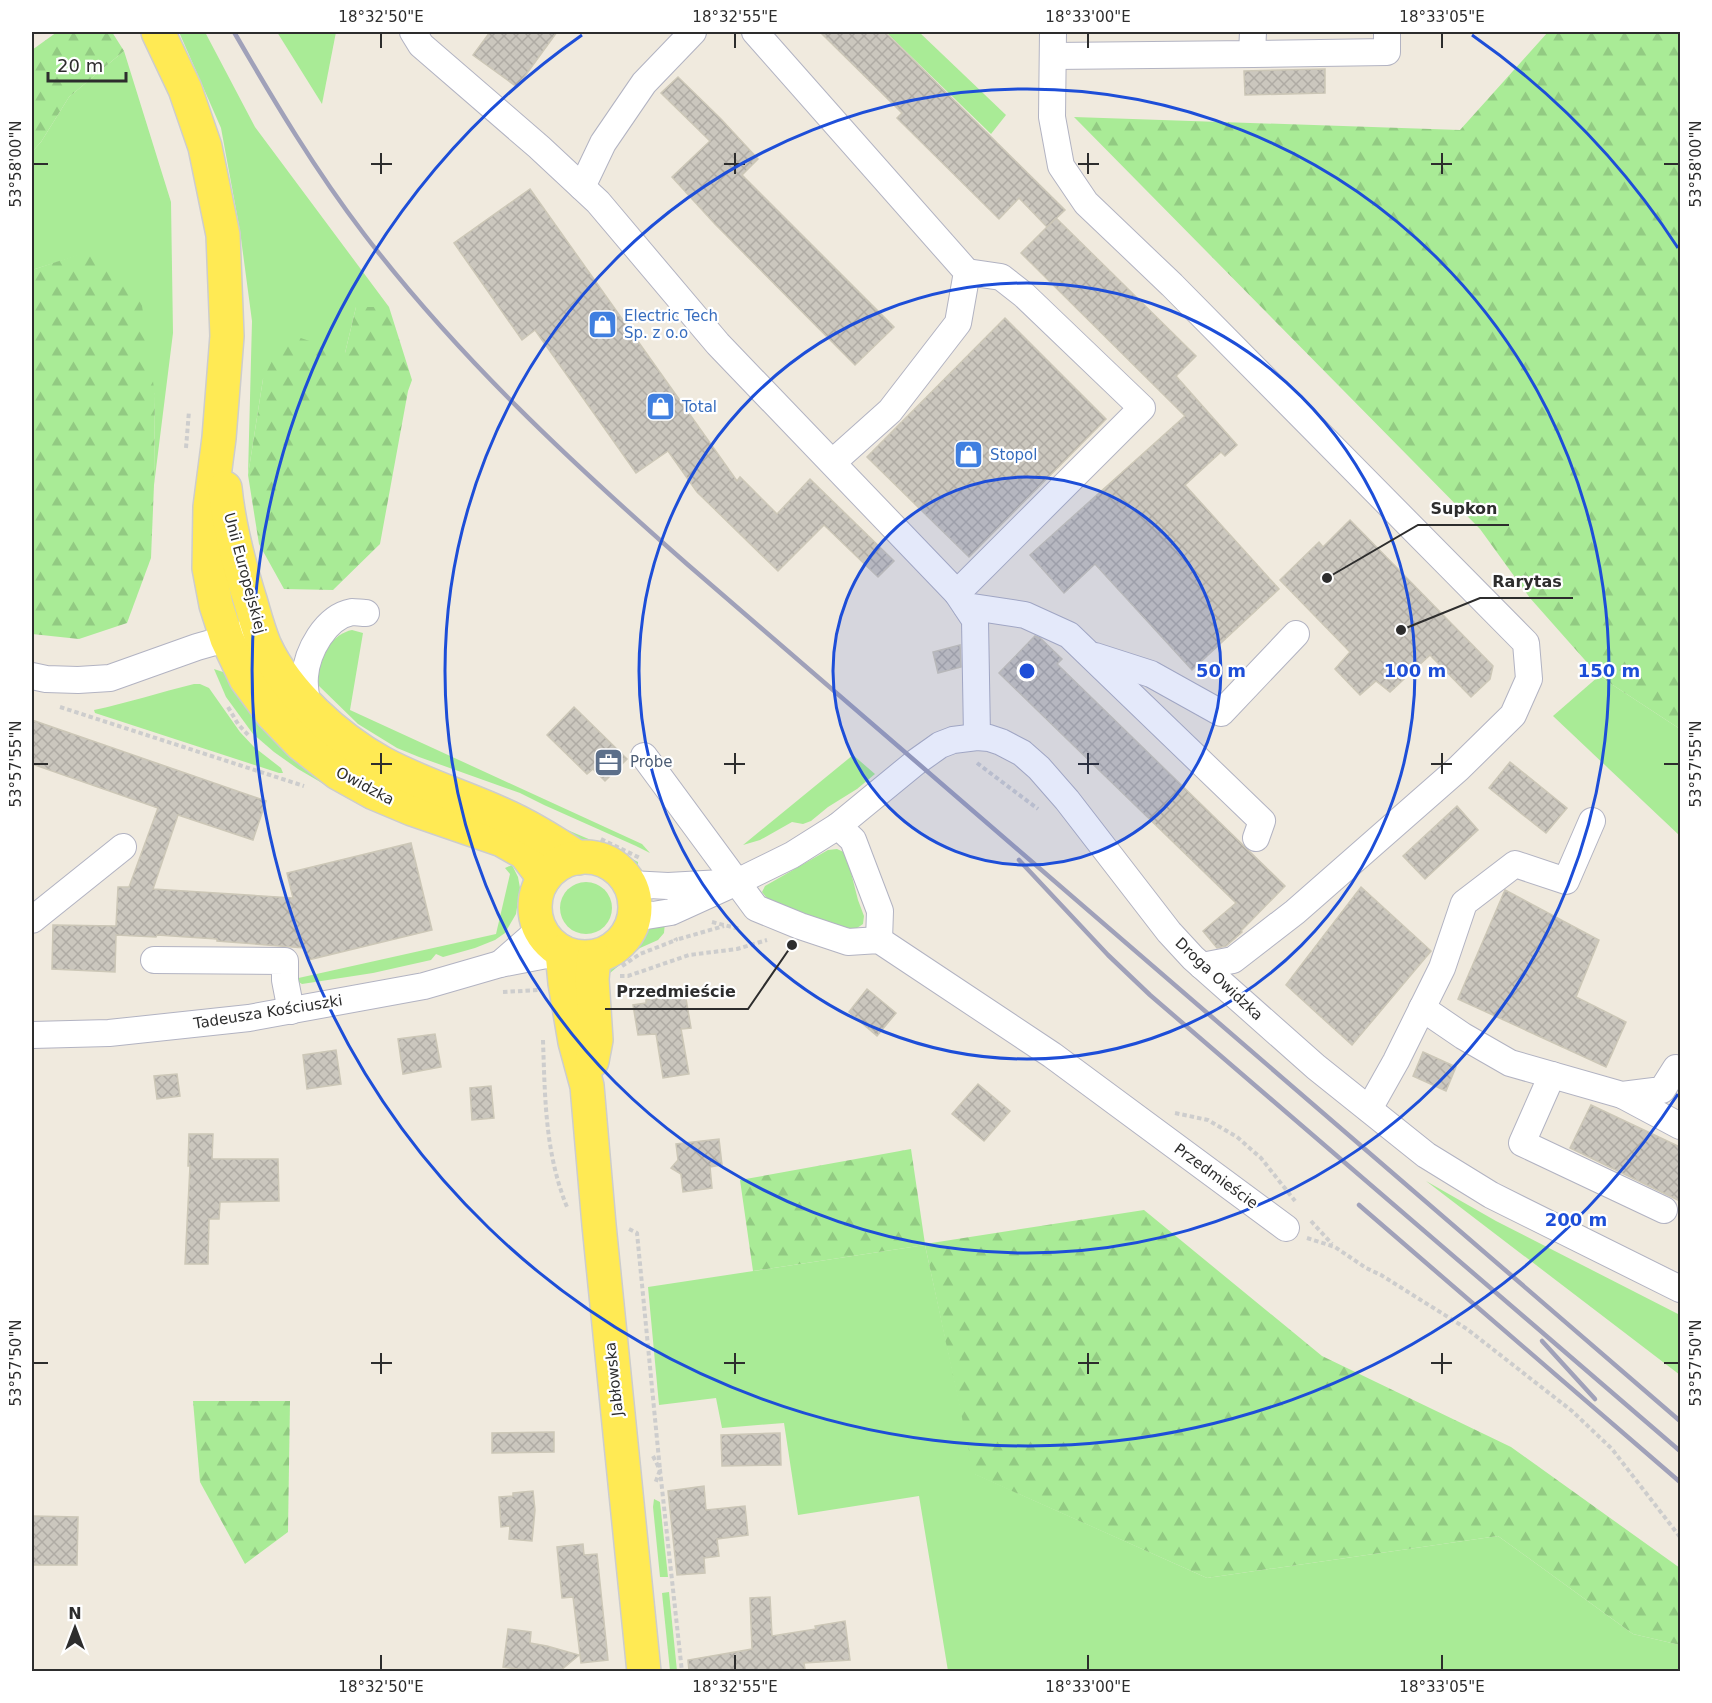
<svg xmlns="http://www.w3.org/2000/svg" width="1712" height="1703" font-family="'DejaVu Sans',sans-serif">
<defs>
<pattern id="forest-firs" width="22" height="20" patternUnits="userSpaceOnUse" patternTransform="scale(1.5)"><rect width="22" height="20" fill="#a9eb96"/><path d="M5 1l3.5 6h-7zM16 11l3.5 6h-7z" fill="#92ca82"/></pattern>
<pattern id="building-cross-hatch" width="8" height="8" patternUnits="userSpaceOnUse" patternTransform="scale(1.5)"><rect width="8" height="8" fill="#cbc7be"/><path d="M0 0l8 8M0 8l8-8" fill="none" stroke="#afaba4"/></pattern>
</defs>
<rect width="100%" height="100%" fill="#f0eade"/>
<g fill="#a9eb96">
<polygon points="179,32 205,32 255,127 389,307 356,307 345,353 263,379 248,475 252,321 240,231 221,128"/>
<polygon points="277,32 336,32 322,104"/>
<polygon points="886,32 919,32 1006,115 991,134"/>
<polygon points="124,51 171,202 173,333 154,485 155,395 89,252 32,270 32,152 41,142 69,97"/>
<path d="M352,630L363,633L350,710L642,844L650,853L636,846L544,805L520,793L419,757L397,748L358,724L318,685C311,664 331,634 352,630Z"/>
<polygon points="214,669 226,673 375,806 334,790 298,769 274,752 253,734 226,697"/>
<polygon points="1599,676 1680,729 1680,836 1553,716"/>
<path d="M194,684H200L209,688L240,732L254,747L281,768L283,773H279L95,713L94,710C128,703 160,692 194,684Z"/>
<polygon points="853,755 875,774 857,789 828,807 811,821 803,824 792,822 760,840 743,845"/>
<polygon points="565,829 617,851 638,862 638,869 642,872 656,872 658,876 635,874 612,857 589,849 562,830"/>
<polygon points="837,849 846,853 858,900 864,916 863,924 854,930 774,904 766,897 762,892 765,886 828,850"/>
<polygon points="512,865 518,877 520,888 516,914 505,933 495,940 475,948 443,957 436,954 431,960 373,973 302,984 294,979 496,934 510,874 505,868"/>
<circle cx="586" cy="908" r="26"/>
<polygon points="665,922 664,933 658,940 640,948 610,973 604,971 644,931"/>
<polygon points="1426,1181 1496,1221 1680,1315 1680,1375"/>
<polygon points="925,1245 975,1474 1207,1578 1498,1536 1633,1634 1680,1645 1680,1671 948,1671 919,1496 798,1515 784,1423 722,1428 716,1398 659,1405 648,1287"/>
<polygon points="654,1499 660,1502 668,1577 660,1577 653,1507"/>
<polygon points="669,1592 677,1671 670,1671 662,1593"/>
</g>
<g fill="url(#forest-firs)">
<polygon points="57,32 112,32 124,51 69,97 41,142 32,152 32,50"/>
<polygon points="1548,32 1680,32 1680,729 1599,676 1530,598 1480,529 1074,117 1460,130"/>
<polygon points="89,251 140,292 155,395 154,485 151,558 127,623 79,639 32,634 32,270"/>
<polygon points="356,307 389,307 412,380 408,391 380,544 333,590 284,589 259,544 248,475 263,379 286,333 345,353"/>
<polygon points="911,1149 925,1244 1144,1210 1322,1356 1511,1447 1680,1568 1680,1645 1633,1634 1498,1536 1207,1578 974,1474 925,1245 753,1271 740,1180"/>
<polygon points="193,1401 290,1401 288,1532 245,1564 200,1482"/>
</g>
<g fill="url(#building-cross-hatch)" stroke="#ccc7b7" stroke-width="1.5">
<polygon points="490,32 557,32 517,87 473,55"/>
<polygon points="820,32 885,32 1065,210 1047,227 1019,198 999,219 897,118 902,113"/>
<polygon points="1325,69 1325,93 1245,95 1244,71"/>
<polygon points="678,77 721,119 758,159 742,175 894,327 855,365 714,223 672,177 710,141 661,93"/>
<polygon points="530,189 737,481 740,477 777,514 810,479 894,561 878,577 824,525 778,571 697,492 668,451 636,473 535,330 522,340 454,243"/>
<polygon points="1056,218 1196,356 1176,376 1237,445 1225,456 1221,452 1185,485 1279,589 1192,670 1095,564 1064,593 1030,555 1185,416 1021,253"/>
<polygon points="1005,318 1106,419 969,557 867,457"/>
<polygon points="1350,520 1493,666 1490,679 1471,697 1430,655 1390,692 1376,681 1360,695 1335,669 1350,652 1280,580 1319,542 1323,547"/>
<polygon points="1035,636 1040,638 1062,659 1057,664 1285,886 1241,931 1242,932 1226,946 1217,948 1203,931 1236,903 999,673"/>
<polygon points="960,645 961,667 938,673 933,652"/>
<polygon points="574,707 627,759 605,781 593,769 587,774 547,735"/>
<polygon points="32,720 266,801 253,840 178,815 153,889 293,898 287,873 411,843 432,930 308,960 305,948 217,941 217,939 157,935 156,937 116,935 115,972 52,969 53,925 116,926 118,887 129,887 158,808 32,764"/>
<polygon points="1510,762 1567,808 1546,833 1489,788"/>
<polygon points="1457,806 1478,830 1425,879 1403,856"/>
<polygon points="1361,887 1431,951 1352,1045 1286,985"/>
<polygon points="1505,890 1599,940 1576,997 1626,1022 1606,1067 1458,999"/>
<polygon points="867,989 896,1013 877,1036 849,1012"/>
<polygon points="685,993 691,1028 681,1029 689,1074 663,1078 656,1034 638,1035 633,1005 646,1003 646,1000"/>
<polygon points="435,1034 441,1067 403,1074 398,1039"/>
<polygon points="336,1050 341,1084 307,1089 303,1055"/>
<polygon points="1423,1052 1456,1067 1446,1091 1413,1076"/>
<polygon points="177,1074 180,1096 157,1099 154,1076"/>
<polygon points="978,1084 1010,1111 984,1141 952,1114"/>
<polygon points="491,1086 494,1118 472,1120 470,1088"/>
<polygon points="1591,1105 1680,1147 1680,1201 1570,1148"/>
<polygon points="189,1134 213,1134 212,1159 278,1159 279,1201 220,1202 219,1219 209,1219 208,1264 185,1264 190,1166 188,1166"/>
<polygon points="719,1139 722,1165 710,1167 712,1188 683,1192 681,1174 671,1168 678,1160 676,1144"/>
<polygon points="554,1432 554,1452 492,1453 492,1433"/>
<polygon points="780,1433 781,1465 722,1466 721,1435"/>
<polygon points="704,1486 706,1510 745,1506 748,1535 717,1539 719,1556 704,1558 705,1573 677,1575 668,1491"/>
<polygon points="533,1491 535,1510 532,1541 509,1539 510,1526 501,1527 499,1497 513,1496 513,1493"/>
<polygon points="32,1516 78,1517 77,1565 32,1565"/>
<polygon points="583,1544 584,1555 597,1554 608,1660 581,1663 573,1597 562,1598 557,1547"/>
<polygon points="770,1597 772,1636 816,1629 815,1626 845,1621 850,1660 804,1663 805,1669 793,1670 793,1671 689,1671 688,1660 752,1649 750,1598"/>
<polygon points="508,1629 531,1632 530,1643 547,1646 579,1655 560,1671 533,1671 503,1667"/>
</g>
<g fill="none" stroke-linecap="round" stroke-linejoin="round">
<defs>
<g id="minor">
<polyline points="413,32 421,45 539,147 598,202 718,344 957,593 975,620 977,737"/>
<polyline points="755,32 967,272 958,323 890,411 833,462"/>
<polyline points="1053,32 1052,117 1061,166 1086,203 1172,285 1526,643 1529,679 1513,715 1458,769 1295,912 1233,960 1202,966"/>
<polyline points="1252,54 1387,52 1387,32"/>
<polyline points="1053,56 1252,54 1253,32"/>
<polyline points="582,187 603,143 644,83 693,32"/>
<polyline points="957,593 1142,408 1024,295 1001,277 967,272"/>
<polyline points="966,606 1025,615 1069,635 1262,821 1256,838"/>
<polyline points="1095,656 1151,674 1221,713 1296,634"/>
<polyline points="32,676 46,679 78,680 110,678 197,647 243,634"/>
<path d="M307,704C306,695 304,685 305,676C307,652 325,617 352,612C356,612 362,613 366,613"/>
<polyline points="644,756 756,908 800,926 848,942 879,940 1052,1055 1286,1228"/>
<polyline points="838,826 853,840 880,911 879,940"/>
<polyline points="630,884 668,886 722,883"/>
<polyline points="634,918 671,912 737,882 792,855 838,826 916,762 940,745 953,740 977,737 989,738 1001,742 1022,753 1039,768 1067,800 1169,932 1193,958 1316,1067 1426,1155 1491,1195 1680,1289"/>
<polyline points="32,920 123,847"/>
<polyline points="154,960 285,961 285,980 291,1011"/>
<polyline points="500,964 540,929"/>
<polyline points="1422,1008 1463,1036 1510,1063 1622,1095 1662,1090 1676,1068"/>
<polyline points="32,1035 109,1033 249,1018 424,986 500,964 562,952"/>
<polyline points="1552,1075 1522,1143 1664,1210"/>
<polyline points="1622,1095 1680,1126"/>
<polyline points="1369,1109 1396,1061 1442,968 1464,903 1515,864 1566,881 1592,821"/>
</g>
<g id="major">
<polyline points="158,32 185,89 205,147 223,235 227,336 219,438 210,507 209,568 216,605 227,639 246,679 272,714 301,744 338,773 374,793 412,809 502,840 525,853 544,878"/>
<path d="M225,488C229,527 239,565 251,603C255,617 259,632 265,646C287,693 337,738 382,763C419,783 461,796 499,813C527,825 553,841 578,858"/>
<circle cx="585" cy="907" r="50"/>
<polyline points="562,952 565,983 575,1042 587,1086 599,1225 644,1672"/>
<polyline points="592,1061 596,1040 592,979 594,957"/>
</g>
</defs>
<use href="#minor" stroke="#b2b3c2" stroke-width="28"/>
<use href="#major" stroke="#cdcdcd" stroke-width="36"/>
<g stroke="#cdcdcd" stroke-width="4" stroke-dasharray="4.5 3" stroke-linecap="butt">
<polyline points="186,448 189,411"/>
<polyline points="60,707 304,786"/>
<polyline points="228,707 238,724 250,737"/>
<polyline points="977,763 1038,809"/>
<polyline points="601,839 640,858"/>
<polyline points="712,922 740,929"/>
<polyline points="679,939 724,926"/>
<polyline points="622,966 640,954 676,940 675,938"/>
<polyline points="620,976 628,976 689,955 737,949 767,940"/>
<polyline points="503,992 538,990"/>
<path d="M543,1040C545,1098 545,1153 567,1207"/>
<polyline points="1175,1113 1208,1120 1237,1137 1261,1158 1295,1201"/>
<polyline points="1311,1221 1332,1244"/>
<polyline points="629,1229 637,1233 660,1470 655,1484"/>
<polyline points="1307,1238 1335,1247 1366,1268 1381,1275 1467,1329 1572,1411 1612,1449 1680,1537"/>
<polyline points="653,1456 660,1470 682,1672"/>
</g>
<use href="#minor" stroke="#fff" stroke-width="26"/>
<use href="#major" stroke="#ffea54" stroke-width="33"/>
<g stroke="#a0a1b9" stroke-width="4.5">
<path d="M234,32C274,101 315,170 364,234C458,357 571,462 687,564L1680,1421"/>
<polyline points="1019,860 1108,955 1150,995 1680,1451"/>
<polyline points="1359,1205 1680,1482"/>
<polyline points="1542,1341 1595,1399"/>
</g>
</g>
<path fill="none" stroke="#2d2d2d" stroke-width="2" d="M381,33V48M735,33V48M1088,33V48M1442,33V48M381,153V174M735,153V174M1088,153V174M1442,153V174M33,164H48M371,164H392M724,164H745M1078,164H1099M1431,164H1452M1664,164H1679M381,753V774M735,753V774M1088,753V774M1442,753V774M33,764H48M371,764H392M724,764H745M1078,764H1099M1431,764H1452M1664,764H1679M381,1353V1374M735,1353V1374M1088,1353V1374M1442,1353V1374M33,1363H48M371,1363H392M724,1363H745M1078,1363H1099M1431,1363H1452M1664,1363H1679M381,1655V1670M735,1655V1670M1088,1655V1670M1442,1655V1670"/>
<circle cx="1027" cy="671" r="194" fill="#1d4ed8" fill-opacity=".12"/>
<g fill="none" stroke="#1d4ed8" stroke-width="3">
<circle cx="1027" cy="671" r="194"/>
<circle cx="1027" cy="671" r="388"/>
<circle cx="1027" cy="671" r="582"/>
<path d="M1678 1094A776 776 0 1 1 582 35M1472 35A776 776 0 0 1 1678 248"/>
</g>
<defs>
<symbol id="shop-square" viewBox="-11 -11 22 22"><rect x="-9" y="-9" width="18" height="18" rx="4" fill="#3f7fe0" stroke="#fff"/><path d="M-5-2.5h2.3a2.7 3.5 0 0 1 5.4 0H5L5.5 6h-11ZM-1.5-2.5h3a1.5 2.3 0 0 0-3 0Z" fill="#fff"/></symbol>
<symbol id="office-square" viewBox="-11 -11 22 22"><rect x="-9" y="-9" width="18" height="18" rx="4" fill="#5c6f8a" stroke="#fff"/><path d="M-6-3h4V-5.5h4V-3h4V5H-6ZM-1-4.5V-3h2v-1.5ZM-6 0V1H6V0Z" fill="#fff"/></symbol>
</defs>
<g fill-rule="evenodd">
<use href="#shop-square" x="586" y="308" width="33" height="33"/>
<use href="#shop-square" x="644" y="390" width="33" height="33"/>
<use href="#shop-square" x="952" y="438" width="33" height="33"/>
<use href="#office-square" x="592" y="746" width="33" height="33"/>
</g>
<g text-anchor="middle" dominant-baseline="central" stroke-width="4.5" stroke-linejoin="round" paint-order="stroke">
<g font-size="15" fill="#366cbe" stroke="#fff" text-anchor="start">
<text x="624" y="316">Electric Tech<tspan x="624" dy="17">Sp. z o.o</tspan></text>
<text x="682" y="407">Total</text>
<text x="990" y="455">Stopol</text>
</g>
<g font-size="15" fill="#2d2d2d" stroke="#fff">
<text transform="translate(245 573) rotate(75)">Unii Europejskiej</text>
<text transform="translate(365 786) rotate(28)">Owidzka</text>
<text transform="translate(1219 979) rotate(43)">Droga Owidzka</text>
<text transform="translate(268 1012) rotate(-9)">Tadeusza Kościuszki</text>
<text transform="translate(1216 1176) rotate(36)">Przedmieście</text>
<text transform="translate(614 1379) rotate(-96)">Jabłowska</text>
</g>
<g font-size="15" fill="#4e5e75" stroke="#fff" text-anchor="start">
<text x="630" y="762">Probe</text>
</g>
</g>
<circle cx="1027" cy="671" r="9" fill="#1d4ed8" stroke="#fff" stroke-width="3"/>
<g font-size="18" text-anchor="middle" font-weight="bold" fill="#1d4ed8" stroke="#fff" stroke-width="4.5" stroke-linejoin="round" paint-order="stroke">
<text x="1221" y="677">50 m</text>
<text x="1415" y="677">100 m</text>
<text x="1609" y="677">150 m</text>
<text x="1576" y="1226">200 m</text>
</g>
<path fill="none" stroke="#2d2d2d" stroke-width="2" d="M1327 578L1418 525H1509M1401 630L1480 598H1573M792 945L748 1009H605"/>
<g fill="#2d2d2d" stroke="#fff" stroke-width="2">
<circle cx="1327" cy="578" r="6"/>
<circle cx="1401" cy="630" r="6"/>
<circle cx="792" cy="945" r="6"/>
</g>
<g font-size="16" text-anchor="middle" font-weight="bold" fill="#2d2d2d" stroke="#fff" stroke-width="4.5" stroke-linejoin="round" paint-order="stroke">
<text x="1464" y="514">Supkon</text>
<text x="1527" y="587">Rarytas</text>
<text x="676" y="997">Przedmieście</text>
</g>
<rect width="1712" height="1703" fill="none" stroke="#ffffff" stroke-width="66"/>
<g transform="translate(75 1628)" stroke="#ffffff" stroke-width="4.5" paint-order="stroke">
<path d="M0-4.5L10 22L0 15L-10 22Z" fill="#2d2d2d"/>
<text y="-9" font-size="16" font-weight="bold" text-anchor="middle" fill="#2d2d2d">N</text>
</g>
<path d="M48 72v9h78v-9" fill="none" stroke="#2d2d2d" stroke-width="3"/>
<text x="57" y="72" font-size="18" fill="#2d2d2d" stroke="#ffffff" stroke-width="4.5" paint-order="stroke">20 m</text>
<rect x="33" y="33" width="1646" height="1637" fill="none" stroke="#2d2d2d" stroke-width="2"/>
<g font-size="15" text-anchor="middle" fill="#2d2d2d">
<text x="381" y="22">18°32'50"E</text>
<text x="735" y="22">18°32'55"E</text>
<text x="1088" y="22">18°33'00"E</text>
<text x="1442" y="22">18°33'05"E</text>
<text transform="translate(16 164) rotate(-90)" y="5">53°58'00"N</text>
<text transform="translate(1696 164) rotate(-90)" y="5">53°58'00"N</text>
<text transform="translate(16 764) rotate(-90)" y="5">53°57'55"N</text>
<text transform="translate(1696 764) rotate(-90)" y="5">53°57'55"N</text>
<text transform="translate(16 1363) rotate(-90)" y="5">53°57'50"N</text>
<text transform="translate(1696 1363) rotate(-90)" y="5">53°57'50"N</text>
<text x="381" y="1692">18°32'50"E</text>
<text x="735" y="1692">18°32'55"E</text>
<text x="1088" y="1692">18°33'00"E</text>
<text x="1442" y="1692">18°33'05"E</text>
</g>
</svg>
